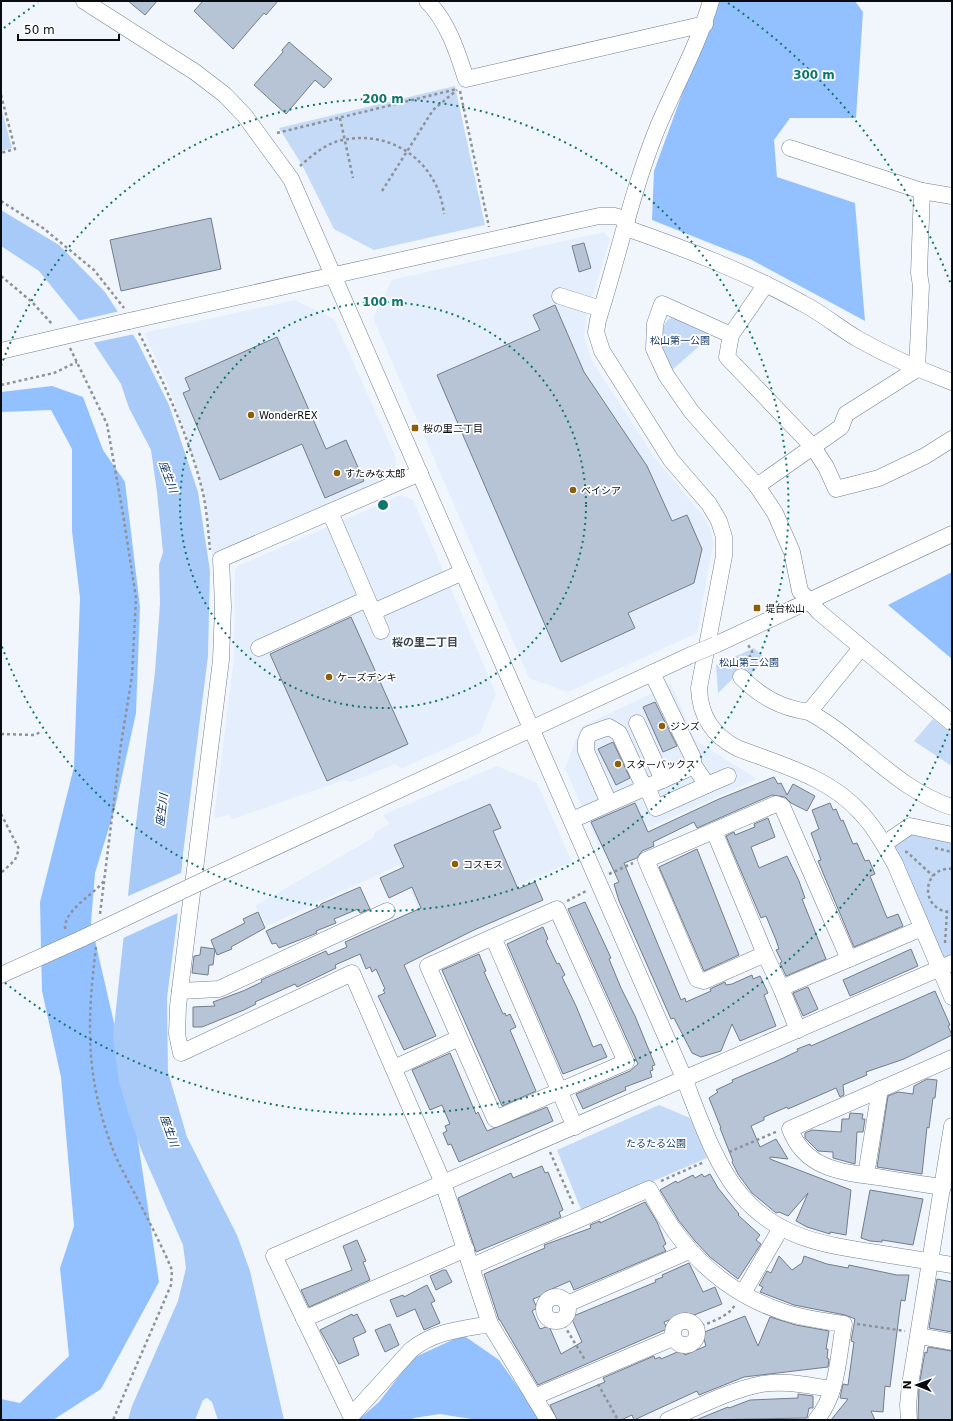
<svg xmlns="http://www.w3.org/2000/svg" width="953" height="1421" font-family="'DejaVu Sans','Noto Sans JP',sans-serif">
<rect width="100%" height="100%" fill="#f1f6fd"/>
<g fill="#e4eefd">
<polygon points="604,232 610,239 587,314 584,336 592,361 655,458 704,517 711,530 713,544 697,633 568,692 529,678 373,318 392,280"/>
<polygon points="295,300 334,319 396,458 395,476 212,556 206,505 200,477 169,387 144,333"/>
<polygon points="401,495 413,500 496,694 480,733 402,768 395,764 351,782 344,780 233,819 229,815 214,818 234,659 235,570 238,566"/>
<polygon points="671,684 695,740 757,779 601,849 565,768 581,727"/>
<polygon points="497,766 537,783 572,862 425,925 399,865 267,926 255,906 373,838 375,832 390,824 383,815"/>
</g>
<g fill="#c5daf6">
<polygon points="455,86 485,225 374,250 334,229 302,165 279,128"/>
<polygon points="1,107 12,148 1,151"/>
<path d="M671,317L713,334L672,370C664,354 653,331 671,317Z"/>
<polygon points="754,648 766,659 749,676 742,670 718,693 716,665"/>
<polygon points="933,719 952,734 952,762 950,765 914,741"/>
<polygon points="914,833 952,842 952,956 944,957 939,953 893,847"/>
<polygon points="659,1105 690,1118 707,1158 582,1212 557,1150"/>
</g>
<g fill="#93c1ff">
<polygon points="716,1 855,1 863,12 856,118 790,118 774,140 777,177 855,203 865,321 750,259 652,220 654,171"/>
<polygon points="52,386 83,397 103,450 125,482 140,607 136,713 115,808 95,873 91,923 132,1101 159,1282 101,1389 53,1420 1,1420 1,1399 20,1403 69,1356 60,1268 74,1226 61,1077 42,991 40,902 74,767 80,598 72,531 72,449 51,410 1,412 1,392"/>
<polygon points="952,572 952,659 888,605"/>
<polygon points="463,1335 499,1360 541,1420 477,1420 440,1414 414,1418 411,1420 358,1420 379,1402 413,1358"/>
</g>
<polygon fill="#a7caf9" points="1,210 59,245 105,292 137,341 169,405 198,492 210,571 208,656 183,854 177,921 167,998 168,1072 187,1137 237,1235 250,1271 284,1420 218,1420 212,1402 207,1398 203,1400 195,1420 128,1420 132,1406 178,1301 186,1268 183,1245 142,1152 128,1112 119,1082 113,1037 134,839 155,672 160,604 159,565 163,552 157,492 151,450 129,408 121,384 78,319 39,271 1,246"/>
<g fill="#f1f6fd">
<polygon points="120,311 135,334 92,343 77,321"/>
<polygon points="183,872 180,912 121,939 126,897"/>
</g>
<g fill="#b7c4d5" stroke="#717d8c">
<polygon points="128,1 157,1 145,15"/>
<polygon points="203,1 278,1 266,15 264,13 233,49 194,11"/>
<polygon points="289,42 332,79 324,88 315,80 286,114 254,85 283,52 282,50"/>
<polygon points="211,218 221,269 121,291 110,240"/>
<polygon points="584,243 591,268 579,272 572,246"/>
<polygon points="555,305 584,372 647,466 672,521 687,515 702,549 694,583 628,613 635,628 561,662 437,375 540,330 533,315"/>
<polygon points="277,337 326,449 346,440 364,481 325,498 302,444 220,480 183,393 190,390 185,378"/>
<polygon points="351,617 408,744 327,781 270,654"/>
<polygon points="655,702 677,746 663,752 643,707"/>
<polygon points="613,742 630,778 616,785 598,749"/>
<polygon points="774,777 778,784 781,783 787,795 793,784 815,796 807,811 791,803 785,797 772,795 697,828 694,822 653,842 654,846 642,851 637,858 624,863 681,1000 685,998 686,1002 711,991 710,989 725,982 726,985 732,984 752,975 753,979 760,976 768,993 764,995 776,1026 740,1041 732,1024 721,1051 701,1057 692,1053 674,1018 671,1019 619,901 614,884 619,882 591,822 635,803 648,832 719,799"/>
<polygon points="830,803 833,810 836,809 841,821 843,820 853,844 857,843 865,861 869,860 875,874 870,876 887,918 898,914 903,926 854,947 818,861 821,860 811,833 819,829 812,810"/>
<polygon points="490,804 501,828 493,831 518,889 535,882 543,900 474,930 404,965 436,1036 404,1050 378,996 385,993 383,990 385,989 376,969 372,972 370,967 366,969 360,954 335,965 336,968 297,987 295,984 255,1002 256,1004 244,1010 202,1027 193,1027 193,1007 215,1006 213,1002 243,991 262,982 261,980 326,951 328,955 347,947 345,942 421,908 412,887 389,898 380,878 404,867 394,845"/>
<polygon points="768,818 775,837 751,847 759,868 787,856 799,881 805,898 802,899 826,959 786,976 780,963 782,962 776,950 779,949 776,940 766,916 761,918 726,836 734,832 735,835 755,827 754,824"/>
<polygon points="697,849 739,955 704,971 659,867"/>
<polygon points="360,887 370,909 360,913 358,909 334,919 336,923 316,931 317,933 279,948 276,943 272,944 266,931 319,907 321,904"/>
<polygon points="585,902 611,958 609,959 621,988 635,1016 655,1065 652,1066 653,1070 650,1071 652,1077 625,1087 626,1090 583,1109 576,1094 630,1071 638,1064 568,909"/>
<polygon points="258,912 265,928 231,947 232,949 217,955 211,940 245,923 243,919"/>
<polygon points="543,927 548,939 546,941 557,964 559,963 565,975 562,977 576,1006 593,1047 601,1044 607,1057 563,1074 507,944"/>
<polygon points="201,947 215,949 213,965 209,965 208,975 192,973 194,956 200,955"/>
<polygon points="911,949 918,966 850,996 843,980"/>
<polygon points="479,954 486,971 484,972 503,1014 505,1013 506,1016 510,1014 516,1027 510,1030 536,1091 502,1106 442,970"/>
<polygon points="808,987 818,1009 803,1016 793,993"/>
<polygon points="935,991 950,1025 948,1026 952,1035 904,1059 866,1072 867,1075 843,1085 844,1095 840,1097 836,1088 788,1109 787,1107 764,1117 764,1120 751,1126 760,1147 776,1139 788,1159 770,1157 770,1159 851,1190 846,1235 830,1232 830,1234 807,1227 796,1221 808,1193 788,1216 779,1212 776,1213 752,1193 738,1174 732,1162 733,1161 720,1128 721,1128 709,1098 718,1092 716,1090 733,1082 732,1080 779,1060 798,1051 797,1049 810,1044 811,1046"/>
<polygon points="450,1053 476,1114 478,1112 487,1131 547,1107 553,1121 459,1162 451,1144 448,1145 443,1133 447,1131 445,1126 450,1124 442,1105 430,1110 412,1070"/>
<polygon points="927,1079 937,1080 935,1098 933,1098 929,1128 927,1127 922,1174 877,1167 888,1096 898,1092 913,1094 914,1086"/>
<polygon points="850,1113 863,1114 862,1119 865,1119 863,1132 857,1132 855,1164 833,1158 833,1152 818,1151 805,1138 805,1133 812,1130 841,1132 842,1119 849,1119"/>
<polygon points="542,1166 545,1173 548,1172 563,1210 559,1212 561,1217 476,1252 458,1198 511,1173 513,1178"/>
<polygon points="702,1174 704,1177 710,1174 718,1188 739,1214 738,1215 760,1235 756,1240 761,1244 738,1279 710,1257 695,1241 679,1221 660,1190 676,1181 677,1183 693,1175 695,1178"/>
<polygon points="870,1190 923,1199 913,1245 882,1240 882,1242 870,1241 861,1238"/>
<polygon points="645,1202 657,1222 666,1244 663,1246 666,1251 574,1290 570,1281 545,1292 546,1294 533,1299 537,1308 532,1311 540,1329 549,1326 561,1354 582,1342 571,1317 656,1282 655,1280 663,1277 662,1275 689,1263 703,1292 715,1287 722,1304 689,1317 688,1313 664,1322 667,1329 538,1385 500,1320 499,1320 484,1274 545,1248 544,1245 591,1228 590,1225 600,1221 600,1223"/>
<polygon points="357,1240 366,1261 363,1262 370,1280 309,1307 301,1290 352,1270 343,1246"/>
<polygon points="779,1256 792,1270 802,1263 804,1256 827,1264 848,1268 849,1265 897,1275 909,1275 905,1301 901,1300 890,1387 885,1386 883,1412 871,1411 875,1420 831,1420 848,1399 840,1398 843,1384 848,1385 854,1342 851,1341 855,1319 845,1315 794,1305 760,1292 763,1287 759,1285 760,1284 767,1271 771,1273"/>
<polygon points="443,1270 446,1270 452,1282 436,1290 430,1276"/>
<polygon points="937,1279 952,1282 952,1332 929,1328"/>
<polygon points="427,1285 435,1301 431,1303 440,1323 424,1330 415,1309 397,1317 390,1300 403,1295 404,1297"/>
<polygon points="352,1314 353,1316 357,1314 366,1332 353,1338 359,1355 339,1364 320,1330"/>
<polygon points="745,1316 758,1346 770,1317 796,1325 829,1331 826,1349 828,1349 827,1358 829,1359 828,1367 744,1377 699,1395 697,1391 634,1420 632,1415 621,1420 557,1420 550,1405 605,1382 603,1378 654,1356 655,1359 660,1357 661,1359 682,1350 685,1355 706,1346 702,1333"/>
<polygon points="390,1324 399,1345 385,1352 375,1330"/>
<polygon points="928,1347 952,1351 952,1420 918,1420 919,1386 925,1352 927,1353"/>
<polygon points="798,1394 813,1396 813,1408 809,1408 807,1418 696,1420 728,1407 729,1408 750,1400 798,1398"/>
</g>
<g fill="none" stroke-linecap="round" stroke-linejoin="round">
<defs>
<g id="minor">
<path d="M84,1L195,72L225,95L245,116L291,179L684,1078C698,1114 715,1165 741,1195C777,1238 825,1245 877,1253C902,1257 927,1261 952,1265"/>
<path d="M427,1C448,22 457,51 466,79L705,24"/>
<path d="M711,1C698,46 675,86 657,129C632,191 618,257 598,320L596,332L602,351L671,460L709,504L719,521L724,537V556L699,688C700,716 712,735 737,748C781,765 829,777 861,813C875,828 885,846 895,864L952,997"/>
<polyline points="790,148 922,191 952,196"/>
<path d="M626,228C686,249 746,272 802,303C822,313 839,328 858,339C888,356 920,370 952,382"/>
<polyline points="766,284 731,335 727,357 813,447 826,467 836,489 879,478 925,456 952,439"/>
<polyline points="560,296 601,309"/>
<polyline points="129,321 599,216 615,216 627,220"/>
<polyline points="731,335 662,304 655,324 654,349 666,375 691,411 757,486 775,513 792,552 800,591 819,612 952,723"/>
<polyline points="917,369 921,286 919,273 922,191"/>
<polyline points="420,473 221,559 223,606 221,660 178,1006 177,1034 181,1053 352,973 443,1183 490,1324 548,1420"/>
<polyline points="757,486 841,427 846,414 917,369"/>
<polyline points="330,512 381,631"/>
<polyline points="373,612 463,572"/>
<polyline points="715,645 952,534"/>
<polyline points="259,648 367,599"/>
<path d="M861,648L809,712C859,739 897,790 952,807"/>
<path d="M741,677C761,697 781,708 809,712"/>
<polyline points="637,723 663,780"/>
<polyline points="707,785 728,776"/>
<polyline points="647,787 656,808 707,785 693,764"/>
<polyline points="609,803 586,751 586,741 589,734 609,727 619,733 644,787"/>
<polyline points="572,820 685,770 693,764 693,758 652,673"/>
<polyline points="714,831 765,954"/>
<polyline points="884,844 910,826 952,835"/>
<polyline points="213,876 691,655"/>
<polyline points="493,937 428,966 495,1119 626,1062 557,909 493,937 575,1127"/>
<polyline points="1,975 83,938"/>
<polyline points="781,988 765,954 704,981 697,979 646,860 776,804 782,806 849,959"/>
<polyline points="180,991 219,989 387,911"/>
<polyline points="798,1030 781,988 922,928"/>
<polyline points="394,1068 459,1038"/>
<polyline points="866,1175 880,1089"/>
<path d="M943,1187C921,1184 900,1181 878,1177C841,1172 805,1169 790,1129L952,1058"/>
<path d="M472,1266L649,1189C678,1246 721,1292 784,1312C803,1318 823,1321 844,1324C838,1356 838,1395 816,1420"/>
<polyline points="743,1293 781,1228"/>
<circle cx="556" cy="1309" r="12"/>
<polyline points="567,1304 689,1251"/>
<polyline points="304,1319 466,1249"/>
<circle cx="685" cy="1333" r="12"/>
<path d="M490,1324C462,1329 434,1331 411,1350L351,1416L274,1256L952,963"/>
<polyline points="919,1336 952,1342"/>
<polyline points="534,1397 673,1338"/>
<path d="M668,1420C698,1407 730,1390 762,1384C786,1380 809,1386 832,1389"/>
<polyline points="909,1420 908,1405 910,1385 952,1126"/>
</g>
</defs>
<use href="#minor" stroke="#748090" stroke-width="17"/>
<g stroke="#8d9298" stroke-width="2.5" stroke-dasharray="3 3" stroke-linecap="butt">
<polyline points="460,91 489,227"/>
<polyline points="1,95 15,149 1,153"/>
<polyline points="340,118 353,178"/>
<polyline points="277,133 457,89"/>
<path d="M300,166C310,157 322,147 335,142C388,126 438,160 444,214"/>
<polyline points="382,191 433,110 457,90"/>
<polyline points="1,201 43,228 94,270 124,308"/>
<polyline points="1,276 32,302 53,325"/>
<path d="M139,333C164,383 188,434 202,489C207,509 208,530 210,550"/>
<polyline points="70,348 107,424 123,514 136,598 132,676 121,744 100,914"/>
<polyline points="1,385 54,373 77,362"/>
<polyline points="738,663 752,655 752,651 748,645"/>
<polyline points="1,734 35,735 42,731"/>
<polyline points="1,814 19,849 15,860 1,873"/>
<polyline points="935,848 952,852"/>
<polyline points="905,852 907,852 933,876"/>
<path d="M952,869C921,866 919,912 952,912"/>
<polyline points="609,874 633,863"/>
<polyline points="567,901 588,890"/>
<path d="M65,929C64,910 93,895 104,881"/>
<polyline points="945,943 947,912"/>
<path d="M96,947C87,1022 85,1075 112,1147C116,1159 123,1171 129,1183C142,1207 154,1231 166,1256L172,1270L171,1285L113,1420"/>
<polyline points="550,1152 574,1206"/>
<polyline points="729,1152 778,1131"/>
<polyline points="661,1181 704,1162"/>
<polyline points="561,1320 585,1360"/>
<polyline points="857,1324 905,1331"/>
<path d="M696,1328C710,1322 727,1318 735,1305"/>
<polyline points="598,1384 618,1420"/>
</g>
<use href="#minor" stroke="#fff" stroke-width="16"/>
<defs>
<g id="minor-bridge">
<polyline points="1,351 129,321"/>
<polyline points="691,655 715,645"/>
<polyline points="83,938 213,876"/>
</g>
</defs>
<use href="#minor-bridge" stroke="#748090" stroke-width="17" stroke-linecap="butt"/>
<use href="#minor-bridge" stroke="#fff" stroke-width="16"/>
</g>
<g fill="none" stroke="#0f766e" stroke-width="2" stroke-dasharray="2 4">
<circle cx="383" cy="505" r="203"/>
<path d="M1 366A406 406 0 1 1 1 644"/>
<path d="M952 723A609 609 0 0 1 4 982M4 28A609 609 0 0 1 38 3M728 3A609 609 0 0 1 952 287"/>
</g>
<g fill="#8d5f05" stroke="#fff" stroke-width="1.5">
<circle cx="251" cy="415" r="4"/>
<rect x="411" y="424" width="8" height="8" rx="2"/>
<circle cx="337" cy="473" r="4"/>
<circle cx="573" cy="490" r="4"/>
<rect x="753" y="604" width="8" height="8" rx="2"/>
<circle cx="329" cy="677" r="4"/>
<circle cx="662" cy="726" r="4"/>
<circle cx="618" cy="764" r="4"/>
<circle cx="455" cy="864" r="4"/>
</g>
<g text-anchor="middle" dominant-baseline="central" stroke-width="3.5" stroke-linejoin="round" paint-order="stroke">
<g font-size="10" fill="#133a69" stroke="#fff">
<text x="680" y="340">松山第一公園</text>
<text x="749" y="662">松山第二公園</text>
<text x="656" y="1143">たるたる公園</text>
</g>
<g font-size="10" fill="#080c11" stroke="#fff" text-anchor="start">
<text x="259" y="415">WonderREX</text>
<text x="423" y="428">桜の里二丁目</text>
<text x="345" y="473">すたみな太郎</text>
<text x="581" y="490">ベイシア</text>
<text x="765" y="608">堤台松山</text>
<text x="337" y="677">ケーズデンキ</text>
<text x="670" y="726">ジンズ</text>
<text x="626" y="764">スターバックス</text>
<text x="463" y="864">コスモス</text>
</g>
<g font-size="11" font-style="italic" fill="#012957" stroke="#fff">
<text transform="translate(168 477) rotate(70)">座生川</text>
<text transform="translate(162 810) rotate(-83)">座生川</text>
<text transform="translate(169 1131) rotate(71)">座生川</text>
</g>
<g font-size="11" font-weight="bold" fill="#3a4553" stroke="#fff">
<text x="425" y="642">桜の里二丁目</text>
</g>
</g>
<circle cx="383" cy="505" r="6" fill="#0f766e" stroke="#fff" stroke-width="2"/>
<g font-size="12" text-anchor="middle" font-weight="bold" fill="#0f766e" stroke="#fff" stroke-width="3.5" stroke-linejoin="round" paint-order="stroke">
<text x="814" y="79">300 m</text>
<text x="383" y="103">200 m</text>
<text x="383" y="306">100 m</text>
</g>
<rect width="953" height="1421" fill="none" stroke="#080c11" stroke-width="4"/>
<g transform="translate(917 1385) rotate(271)" stroke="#ffffff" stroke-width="3" paint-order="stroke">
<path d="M0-3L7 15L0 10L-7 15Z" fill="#080c11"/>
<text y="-6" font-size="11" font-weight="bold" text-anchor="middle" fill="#080c11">N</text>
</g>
<path d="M18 34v6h101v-6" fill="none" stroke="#080c11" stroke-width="2"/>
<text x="24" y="34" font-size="12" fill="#080c11" stroke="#ffffff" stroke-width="3" paint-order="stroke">50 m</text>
</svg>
